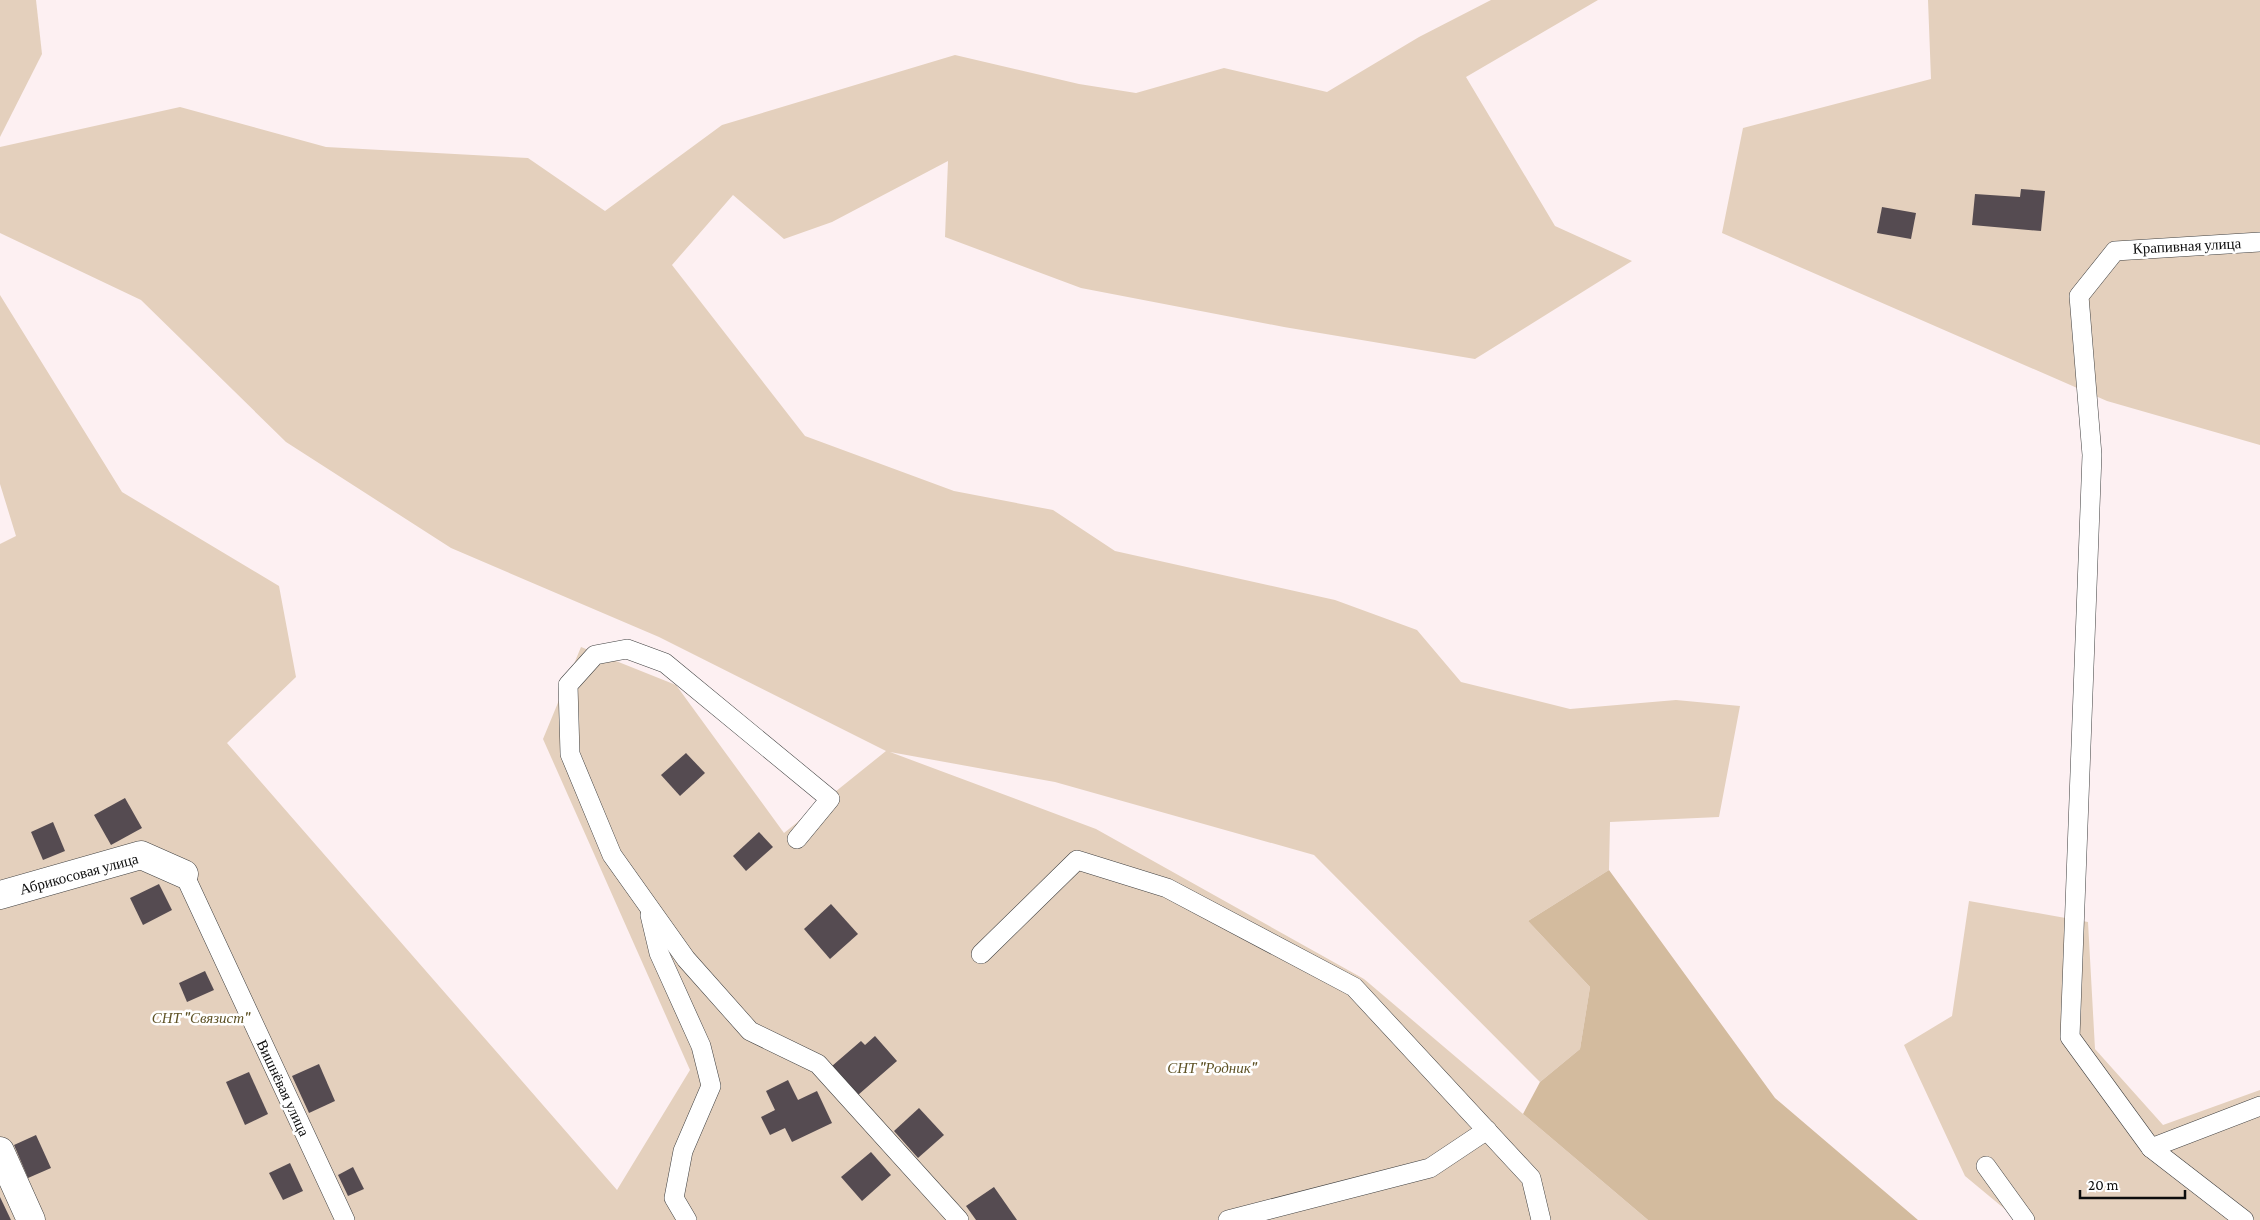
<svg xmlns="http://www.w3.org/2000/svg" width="2260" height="1220" font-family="'Crimson Pro',serif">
<rect width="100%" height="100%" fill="#fdf0f2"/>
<g fill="#e4d0bd">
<polygon points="0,0 36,0 42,54 0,137"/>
<polygon points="1491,0 1598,0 1466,77 1555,226 1632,261 1475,359 1284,327 1081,288 945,237 948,161 832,222 784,239 733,195 672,265 805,436 954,491 1053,510 1115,551 1335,600 1417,630 1461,682 1570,709 1676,700 1740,706 1719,817 1610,822 1609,870 1528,921 1590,987 1580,1049 1540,1082 1314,855 1055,782 890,752 1096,829 1364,979 1648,1220 0,1220 0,544 16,536 0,484 0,295 122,492 279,586 296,677 227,743 617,1190 690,1070 543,739 581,647 676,685 784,833 886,751 659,637 451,548 286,442 141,300 0,233 0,147 180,107 326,147 528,158 605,211 722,125 955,55 1079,84 1136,93 1224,68 1327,92 1419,37"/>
<polygon points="1928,0 2260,0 2260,445 2107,401 1722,233 1743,128 1931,79"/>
<polygon points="1969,901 2088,922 2095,1049 2163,1125 2260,1090 2260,1220 2018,1220 1965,1176 1904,1045 1952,1016"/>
</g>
<polygon fill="#d3bb9e" points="1609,870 1775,1098 1918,1220 1648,1220 1523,1114 1540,1082 1580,1049 1590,987 1528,921"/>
<g fill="#554b51">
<polygon points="2021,189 2045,191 2041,231 1972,225 1975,194 2020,197"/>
<polygon points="1882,207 1916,213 1911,239 1877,233"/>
<polygon points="686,753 705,773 680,796 661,775"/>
<polygon points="125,798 142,828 111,845 94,815"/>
<polygon points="53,822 65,851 43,860 31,832"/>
<polygon points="759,832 773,847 746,871 733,856"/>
<polygon points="159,884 172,910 143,925 130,898"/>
<polygon points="831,904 858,934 830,959 804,929"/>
<polygon points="205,971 214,990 187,1002 179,983"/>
<polygon points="875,1036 897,1061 858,1095 832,1066 861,1041 865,1045"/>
<polygon points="319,1064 335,1101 309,1113 292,1076"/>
<polygon points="249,1072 268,1114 245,1125 226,1082"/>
<polygon points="788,1080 798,1100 817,1091 832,1123 792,1142 785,1128 770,1135 761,1117 775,1110 766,1091"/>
<polygon points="919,1108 944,1135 918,1158 894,1131"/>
<polygon points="36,1135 51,1168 28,1178 14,1145"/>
<polygon points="871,1152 891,1175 862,1201 841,1177"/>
<polygon points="290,1163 303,1191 283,1200 269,1173"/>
<polygon points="353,1167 364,1189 348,1196 338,1175"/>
<polygon points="994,1187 1017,1220 976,1220 966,1206"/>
<polygon points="0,1197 11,1220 0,1220"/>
</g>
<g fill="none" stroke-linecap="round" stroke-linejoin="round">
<defs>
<g id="lane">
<polyline points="2260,242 2115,251 2079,296 2092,455 2070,1037 2151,1148 2260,1106"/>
<polyline points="797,839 830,799 665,663 627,649 595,655 568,685 570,754 612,855 686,959 750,1031 818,1064 959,1220"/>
<polyline points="184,874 345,1220"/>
<polyline points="650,915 659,953 701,1046 711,1086 683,1151 674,1198 687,1220"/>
<polyline points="981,954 1077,860 1167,888 1354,987 1531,1178 1541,1220"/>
<polyline points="2151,1148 2244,1220"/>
<polyline points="1986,1166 2025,1220"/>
<polyline points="1228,1220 1430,1168 1487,1130"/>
</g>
<g id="street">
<polyline points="0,895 141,855 184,874"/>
<polyline points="0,1151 31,1220"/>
</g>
</defs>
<use href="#lane" stroke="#404040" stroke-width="20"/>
<use href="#street" stroke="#404040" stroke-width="29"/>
<use href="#lane" stroke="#fff" stroke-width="19"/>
<use href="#street" stroke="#fff" stroke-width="28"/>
</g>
<g text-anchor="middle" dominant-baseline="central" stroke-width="5" stroke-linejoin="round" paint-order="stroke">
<g font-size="15" fill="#0d0d0d" stroke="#fff">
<text transform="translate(2187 246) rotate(-3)">Крапивная улица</text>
<text transform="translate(79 874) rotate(-15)">Абрикосовая улица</text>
<text transform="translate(283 1088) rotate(65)">Вишнёвая улица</text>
</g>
<g font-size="15" font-style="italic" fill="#5e5225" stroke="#fff">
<text x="201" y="1018">СНТ "Связист"</text>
<text x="1212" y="1068">СНТ "Родник"</text>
</g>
</g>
<path d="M2080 1190v8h105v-8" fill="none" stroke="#0d0d0d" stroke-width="2.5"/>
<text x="2088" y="1190" font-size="15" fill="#0d0d0d" stroke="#ffffff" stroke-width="4" paint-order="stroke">20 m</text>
</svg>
